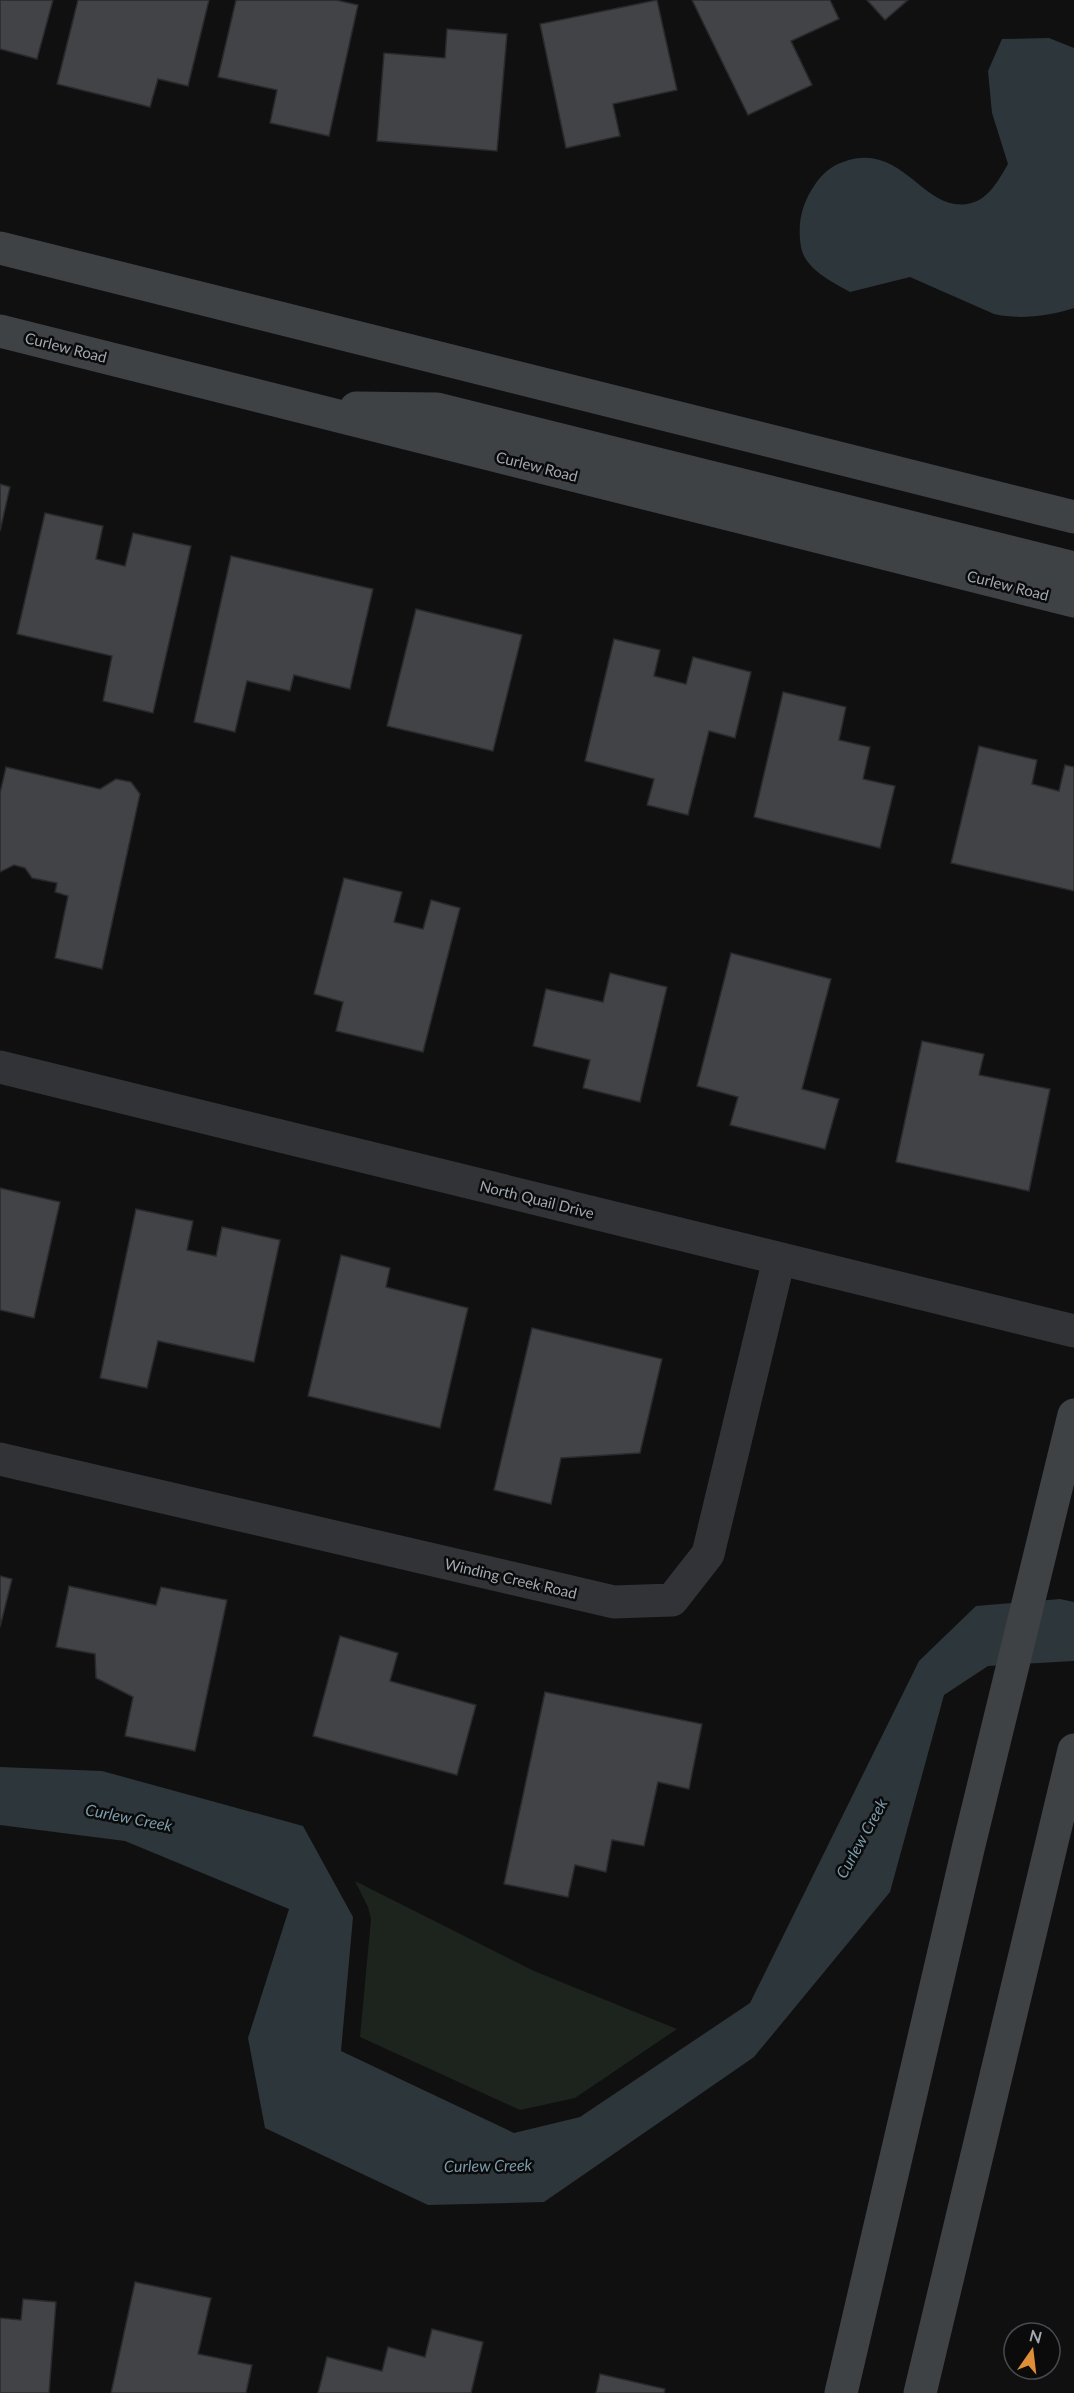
<svg xmlns="http://www.w3.org/2000/svg" width="1074" height="2393" font-family="Lato,sans-serif">
<rect width="100%" height="100%" fill="#101011"/>
<polygon fill="#1d231d" points="355,1881 534,1971 677,2029 575,2098 520,2110 360,2037 371,1919 368,1907"/>
<g fill="#2d363a">
<path d="M1049,38L1074,48V308C1049,316 1019,320 994,314L910,277L850,292C832,282 805,269 801,247C797,222 802,203 816,183C824,171 835,164 849,160C903,145 924,211 967,204C988,201 998,181 1008,164L992,113L988,71L1002,39Z"/>
<polygon points="1060,1599 1074,1602 1074,1661 988,1666 944,1695 890,1892 754,2057 544,2202 428,2205 265,2128 248,2038 289,1909 125,1841 0,1825 0,1767 102,1771 303,1826 353,1917 341,2051 514,2133 580,2117 750,2003 919,1661 976,1606"/>
</g>
<g fill="#414347" stroke="#2a2a2d" stroke-width="1.5">
<polygon points="0,0 53,0 37,59 0,49"/>
<polygon points="78,0 209,0 188,86 158,79 150,107 57,84"/>
<polygon points="236,0 336,0 358,5 329,136 270,123 277,90 218,77"/>
<polygon points="657,0 677,90 613,104 620,136 566,148 540,24"/>
<polygon points="692,0 830,0 839,19 791,41 812,85 748,115"/>
<polygon points="867,0 908,0 885,20"/>
<polygon points="447,29 507,34 497,151 377,141 384,53 445,58"/>
<polygon points="0,484 10,487 0,531"/>
<polygon points="45,513 103,526 96,559 125,566 133,533 191,546 153,713 103,701 112,656 17,634"/>
<polygon points="231,556 373,589 350,689 294,675 290,691 247,681 235,732 194,722"/>
<polygon points="416,609 522,635 493,751 387,726"/>
<polygon points="614,639 660,650 654,676 686,684 693,657 751,672 735,738 709,731 688,815 647,805 654,779 585,761"/>
<polygon points="783,692 846,707 839,740 870,747 863,779 895,786 880,848 754,817"/>
<polygon points="979,746 1037,760 1032,784 1059,791 1065,765 1074,767 1074,891 951,863"/>
<polygon points="6,767 100,789 116,779 131,782 140,794 102,969 55,958 68,896 55,892 57,883 32,878 25,868 14,865 0,872 0,793"/>
<polygon points="344,878 402,892 394,922 423,929 431,900 460,908 423,1052 336,1031 343,1002 314,994"/>
<polygon points="731,953 831,979 802,1089 839,1099 825,1149 730,1125 738,1097 697,1086"/>
<polygon points="610,973 667,987 640,1102 583,1088 590,1060 533,1046 546,989 603,1002"/>
<polygon points="922,1041 984,1054 979,1075 1050,1089 1029,1191 896,1162"/>
<polygon points="0,1188 60,1202 34,1318 0,1310"/>
<polygon points="136,1209 193,1221 187,1250 216,1256 222,1227 280,1240 254,1362 158,1341 147,1388 100,1378"/>
<polygon points="341,1255 390,1268 386,1287 468,1308 440,1428 308,1396"/>
<polygon points="532,1328 662,1359 640,1453 561,1458 551,1504 494,1490"/>
<polygon points="0,1576 12,1579 0,1627"/>
<polygon points="69,1586 156,1605 161,1587 227,1600 195,1751 125,1736 133,1697 96,1678 95,1654 56,1647"/>
<polygon points="340,1636 398,1653 390,1681 476,1705 457,1775 313,1736"/>
<polygon points="545,1692 702,1724 689,1789 658,1782 644,1846 612,1840 606,1872 575,1865 568,1897 504,1884"/>
<polygon points="135,2282 211,2298 198,2354 252,2365 246,2393 111,2393"/>
<polygon points="23,2299 56,2302 49,2393 0,2393 0,2318 21,2320"/>
<polygon points="432,2329 483,2342 471,2393 318,2393 327,2357 382,2371 388,2347 425,2357"/>
<polygon points="600,2374 665,2389 664,2393 596,2393"/>
</g>
<g fill="none" stroke-linecap="round" stroke-linejoin="round">
<g stroke="#313336" stroke-width="33">
<polyline points="0,1067 1074,1331"/>
<polyline points="0,1459 614,1602 672,1600 708,1554 779,1259"/>
</g>
<g stroke="#3f4245" stroke-width="33">
<polyline points="0,248 1074,517"/>
<polyline points="0,331 1074,601"/>
<polyline points="356,408 437,409 1074,568"/>
<polyline points="841,2393 968,1849 1074,1415"/>
<polyline points="920,2393 1074,1750"/>
</g>
</g>
<g text-anchor="middle" dominant-baseline="central" stroke-width="5" stroke-linejoin="round" paint-order="stroke">
<g font-size="15" fill="#a2a9b1" stroke="#0b0b0c">
<text transform="translate(66 347) rotate(14)">Curlew Road</text>
<text transform="translate(537 466) rotate(14)">Curlew Road</text>
<text transform="translate(1008 585) rotate(14)">Curlew Road</text>
<text transform="translate(537 1199) rotate(14)">North Quail Drive</text>
<text transform="translate(511 1578) rotate(13)">Winding Creek Road</text>
</g>
<g font-size="16" font-style="italic" fill="#7b9baa" stroke="#0b0b0c">
<text transform="translate(129 1817) rotate(11)">Curlew Creek</text>
<text transform="translate(861 1838) rotate(-61)">Curlew Creek</text>
<text transform="translate(488 2165) rotate(-1)">Curlew Creek</text>
</g>
</g>
<g transform="translate(1032 2351) rotate(14)"><circle r="28" fill="#0b0b0c" stroke="#474a4e" stroke-width="1.5"/>
<path d="M0-4.5L10 22L0 15L-10 22Z" fill="#e18e38"/>
<text y="-9" font-size="16" font-weight="bold" text-anchor="middle" fill="#a2a9b1">N</text>
</g>
</svg>
